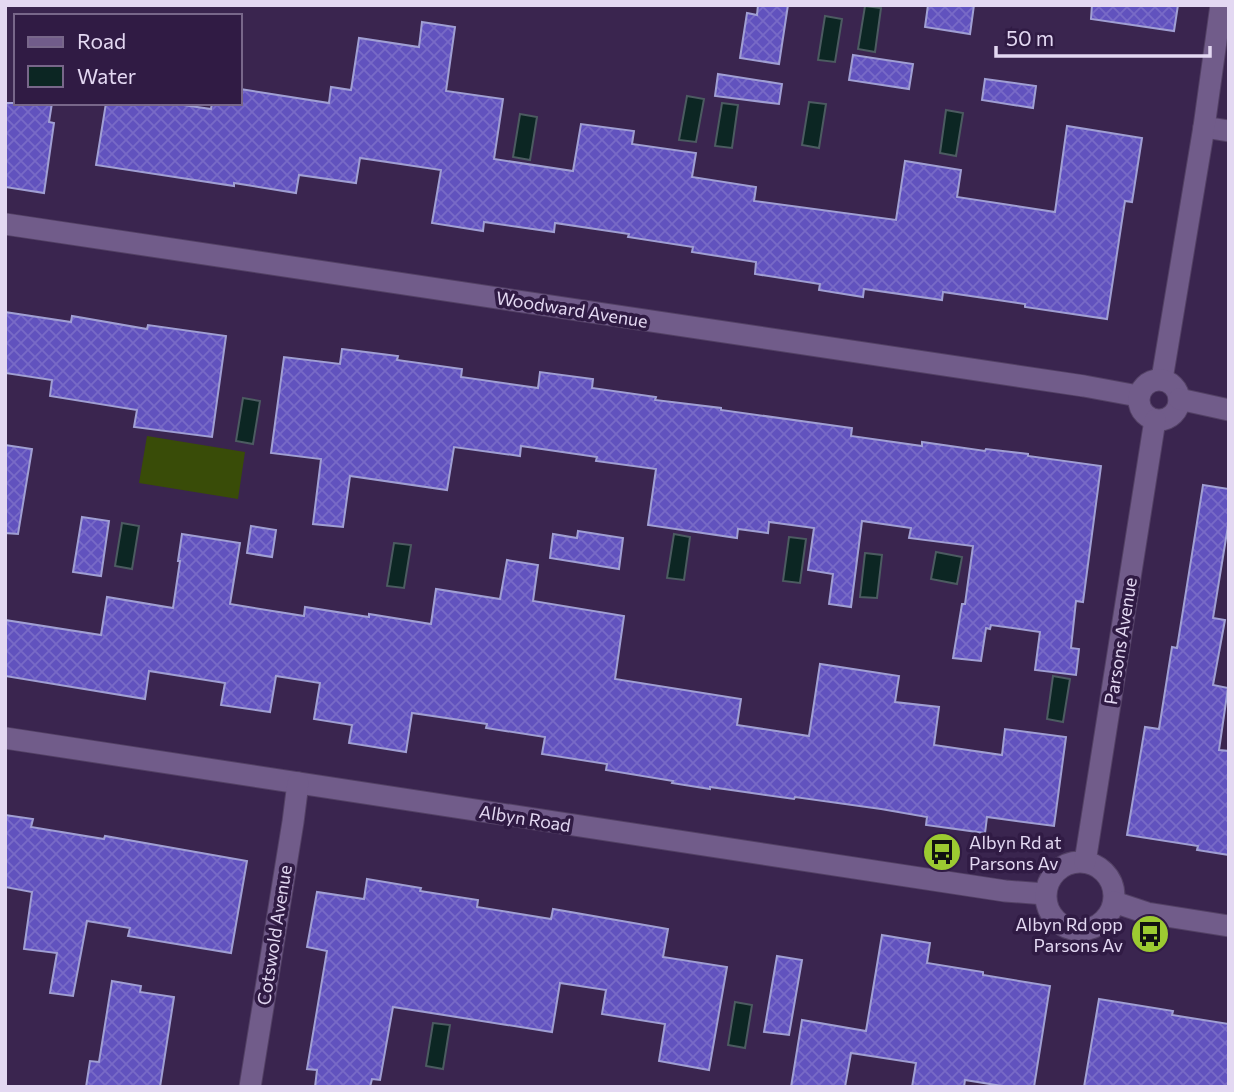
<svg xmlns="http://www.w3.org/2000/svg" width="1234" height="1092" font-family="Commissioner,sans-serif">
<defs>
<pattern id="building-cross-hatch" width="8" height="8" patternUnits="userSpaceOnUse" patternTransform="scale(1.75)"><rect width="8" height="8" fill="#6152be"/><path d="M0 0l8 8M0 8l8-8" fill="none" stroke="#786ac7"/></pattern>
</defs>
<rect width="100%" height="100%" fill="#3a254f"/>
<polygon fill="#394c08" points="147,436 245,452 238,499 139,483"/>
<g fill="#0c2623" stroke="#4c5b61" stroke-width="2">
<polygon points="865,6 881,8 875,52 858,49"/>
<polygon points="825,16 842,19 835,62 818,60"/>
<polygon points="687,96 704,99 696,142 679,140"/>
<polygon points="809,102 826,104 819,148 802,145"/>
<polygon points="722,103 738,105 732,148 715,146"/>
<polygon points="946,110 963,113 956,156 940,153"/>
<polygon points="520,114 537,117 530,160 513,157"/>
<polygon points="243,398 260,401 253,444 236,441"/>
<polygon points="122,523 139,526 132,569 115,566"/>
<polygon points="674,534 690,537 684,580 667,578"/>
<polygon points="789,537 806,539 800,583 783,581"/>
<polygon points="394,543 411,545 404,588 387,586"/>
<polygon points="936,552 962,557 957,584 931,579"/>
<polygon points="865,553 882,555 877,598 860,597"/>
<polygon points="1053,676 1070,679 1063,722 1047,719"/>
<polygon points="735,1002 752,1005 745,1048 728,1045"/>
<polygon points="433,1023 450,1025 443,1069 426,1066"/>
</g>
<g fill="url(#building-cross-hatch)" stroke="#a09fd3" stroke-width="2">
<polygon points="758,5 788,5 779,64 740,58 747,13 757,15"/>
<polygon points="928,5 974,5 970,34 925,27"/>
<polygon points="1092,5 1178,5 1174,31 1091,19"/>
<polygon points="422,22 455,27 446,91 503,99 494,159 573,171 581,124 634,131 632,144 696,153 692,177 756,187 754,201 896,220 905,161 961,170 957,197 1055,212 1067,126 1142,138 1132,202 1125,201 1107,319 1025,307 1025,304 943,292 942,300 864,289 863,297 819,290 820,284 755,274 756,262 692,252 693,247 628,237 629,234 555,223 554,232 484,222 483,231 432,223 441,170 360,158 356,183 299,175 296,193 234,183 234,186 96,165 106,103 170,103 211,109 212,103 240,103 240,89 329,103 331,87 351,90 359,38 419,47"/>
<polygon points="853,55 913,64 909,89 849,80"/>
<polygon points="718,74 782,84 779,104 715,96"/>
<polygon points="985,79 1036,86 1033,108 982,100"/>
<polygon points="5,103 52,103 49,122 54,123 44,193 5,187"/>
<polygon points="5,312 71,322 72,316 147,329 148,325 226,336 212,437 134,427 137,410 50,396 52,380 5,373"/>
<polygon points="342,349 398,356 397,360 462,369 461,377 538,388 540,372 593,379 592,388 656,397 655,400 721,408 721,410 852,428 851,436 922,446 922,442 985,451 986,449 1028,454 1028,456 1101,466 1083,602 1076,601 1071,648 1079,649 1076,675 1035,670 1040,632 991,625 990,629 986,628 981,661 953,658 962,604 965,604 973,546 909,538 911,528 862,521 851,607 829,604 833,574 808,570 814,528 769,522 768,533 738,529 737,538 648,525 656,469 596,461 597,457 521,446 520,456 454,447 447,490 350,476 343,527 313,524 321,459 271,453 284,357 340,364"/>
<polygon points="5,445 32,449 18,534 5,533"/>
<polygon points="1203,485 1229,489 1229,520 1213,618 1225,620 1213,685 1228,688 1219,750 1229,751 1229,855 1197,850 1198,846 1127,835 1145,727 1159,729 1172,647 1177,648"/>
<polygon points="82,517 109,521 101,576 73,572"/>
<polygon points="251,526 276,530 272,557 247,553"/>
<polygon points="578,531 623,538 619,569 550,558 553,534 577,538"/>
<polygon points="182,534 240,543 230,604 304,616 305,607 369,617 369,614 431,624 436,589 500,599 507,560 538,565 533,601 624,616 615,679 741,699 737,725 809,736 820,664 899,676 895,702 939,707 934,745 1002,755 1005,729 1066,737 1054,826 987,817 985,833 926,825 927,817 881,809 795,797 794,799 710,787 710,789 672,783 673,781 606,770 607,764 542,754 545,737 486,728 487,724 412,713 406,752 349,743 352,725 314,719 320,683 276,676 270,712 221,705 225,683 149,671 145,699 5,676 5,620 101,635 107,597 173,608 180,561 178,561"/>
<polygon points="5,815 33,819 31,827 104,839 105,836 247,861 231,953 128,936 130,928 87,921 73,996 50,993 57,953 24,949 32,892 5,887"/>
<polygon points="367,879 421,888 420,891 478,900 477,907 551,919 553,909 668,929 663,957 727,967 709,1070 659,1061 665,1024 602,1014 606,990 560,983 552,1032 393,1007 380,1080 372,1079 370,1087 315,1087 317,1070 307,1069 327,951 307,947 317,892 364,899"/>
<polygon points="882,935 930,943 927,963 983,972 983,975 1050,986 1034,1087 1008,1087 965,1080 964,1087 912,1087 916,1063 851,1053 845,1087 791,1087 802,1020 866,1031"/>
<polygon points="777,956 802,960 789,1035 764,1032"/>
<polygon points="112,981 141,986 140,992 174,997 160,1087 86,1087 90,1061 99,1062"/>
<polygon points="1099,999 1173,1011 1172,1015 1229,1024 1229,1087 1084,1087"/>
</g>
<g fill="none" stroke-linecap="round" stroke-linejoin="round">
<defs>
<g id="street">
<polyline points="1204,127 1229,131"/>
<polyline points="5,224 1084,386 1138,396"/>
<polyline points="1162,379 1204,127 1221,5"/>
<circle cx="1159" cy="400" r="20"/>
<polyline points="1179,399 1229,410"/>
<polyline points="5,738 1005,891 1045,894"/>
<circle cx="1080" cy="896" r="34"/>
<polyline points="1085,862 1155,420"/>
<polyline points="1114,902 1147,913 1229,926"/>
<polyline points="250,1087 293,822 298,783"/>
</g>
</defs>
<use href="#street" stroke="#534165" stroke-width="23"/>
<use href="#street" stroke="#715c8a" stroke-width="21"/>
</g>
<defs>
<symbol id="bus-disc" viewBox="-11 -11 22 22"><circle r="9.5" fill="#9cca31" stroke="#301b44"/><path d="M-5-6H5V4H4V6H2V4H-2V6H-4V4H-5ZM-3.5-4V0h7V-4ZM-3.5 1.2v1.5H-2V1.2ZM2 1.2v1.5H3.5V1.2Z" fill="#111"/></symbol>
</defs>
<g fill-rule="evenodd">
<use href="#bus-disc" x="920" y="830" width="44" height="44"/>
<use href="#bus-disc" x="1128" y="912" width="44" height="44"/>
</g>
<g text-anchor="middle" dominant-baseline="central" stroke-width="7" stroke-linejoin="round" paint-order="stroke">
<g font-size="18" fill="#e3d8f2" stroke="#301b44">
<text transform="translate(572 309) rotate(9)">Woodward Avenue</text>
<text transform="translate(1120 641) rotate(-81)">Parsons Avenue</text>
<text transform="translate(525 818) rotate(9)">Albyn Road</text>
<text transform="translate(274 935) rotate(-81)">Cotswold Avenue</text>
</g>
<g font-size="18" fill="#e3d8f2" stroke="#301b44" text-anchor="start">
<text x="969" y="842">Albyn Rd at<tspan x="969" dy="21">Parsons Av</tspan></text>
<text x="1123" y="924" text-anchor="end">Albyn Rd opp<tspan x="1123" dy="21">Parsons Av</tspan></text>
</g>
</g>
<rect width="1234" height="1092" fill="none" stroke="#e3d8f2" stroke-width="14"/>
<rect x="14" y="14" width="228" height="91" fill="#301b44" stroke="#78678a" stroke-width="2"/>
<rect x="28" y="37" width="35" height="10" fill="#715c8a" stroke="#78678a" stroke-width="2"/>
<text x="77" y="49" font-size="21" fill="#e3d8f2">Road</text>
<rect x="28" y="66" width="35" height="21" fill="#0c2623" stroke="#78678a" stroke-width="2"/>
<text x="77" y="84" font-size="21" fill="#e3d8f2">Water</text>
<path d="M996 46v10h214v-10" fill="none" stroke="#e3d8f2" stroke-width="3.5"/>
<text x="1006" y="46" font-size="21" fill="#e3d8f2" stroke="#301b44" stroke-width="5" paint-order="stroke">50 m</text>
</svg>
